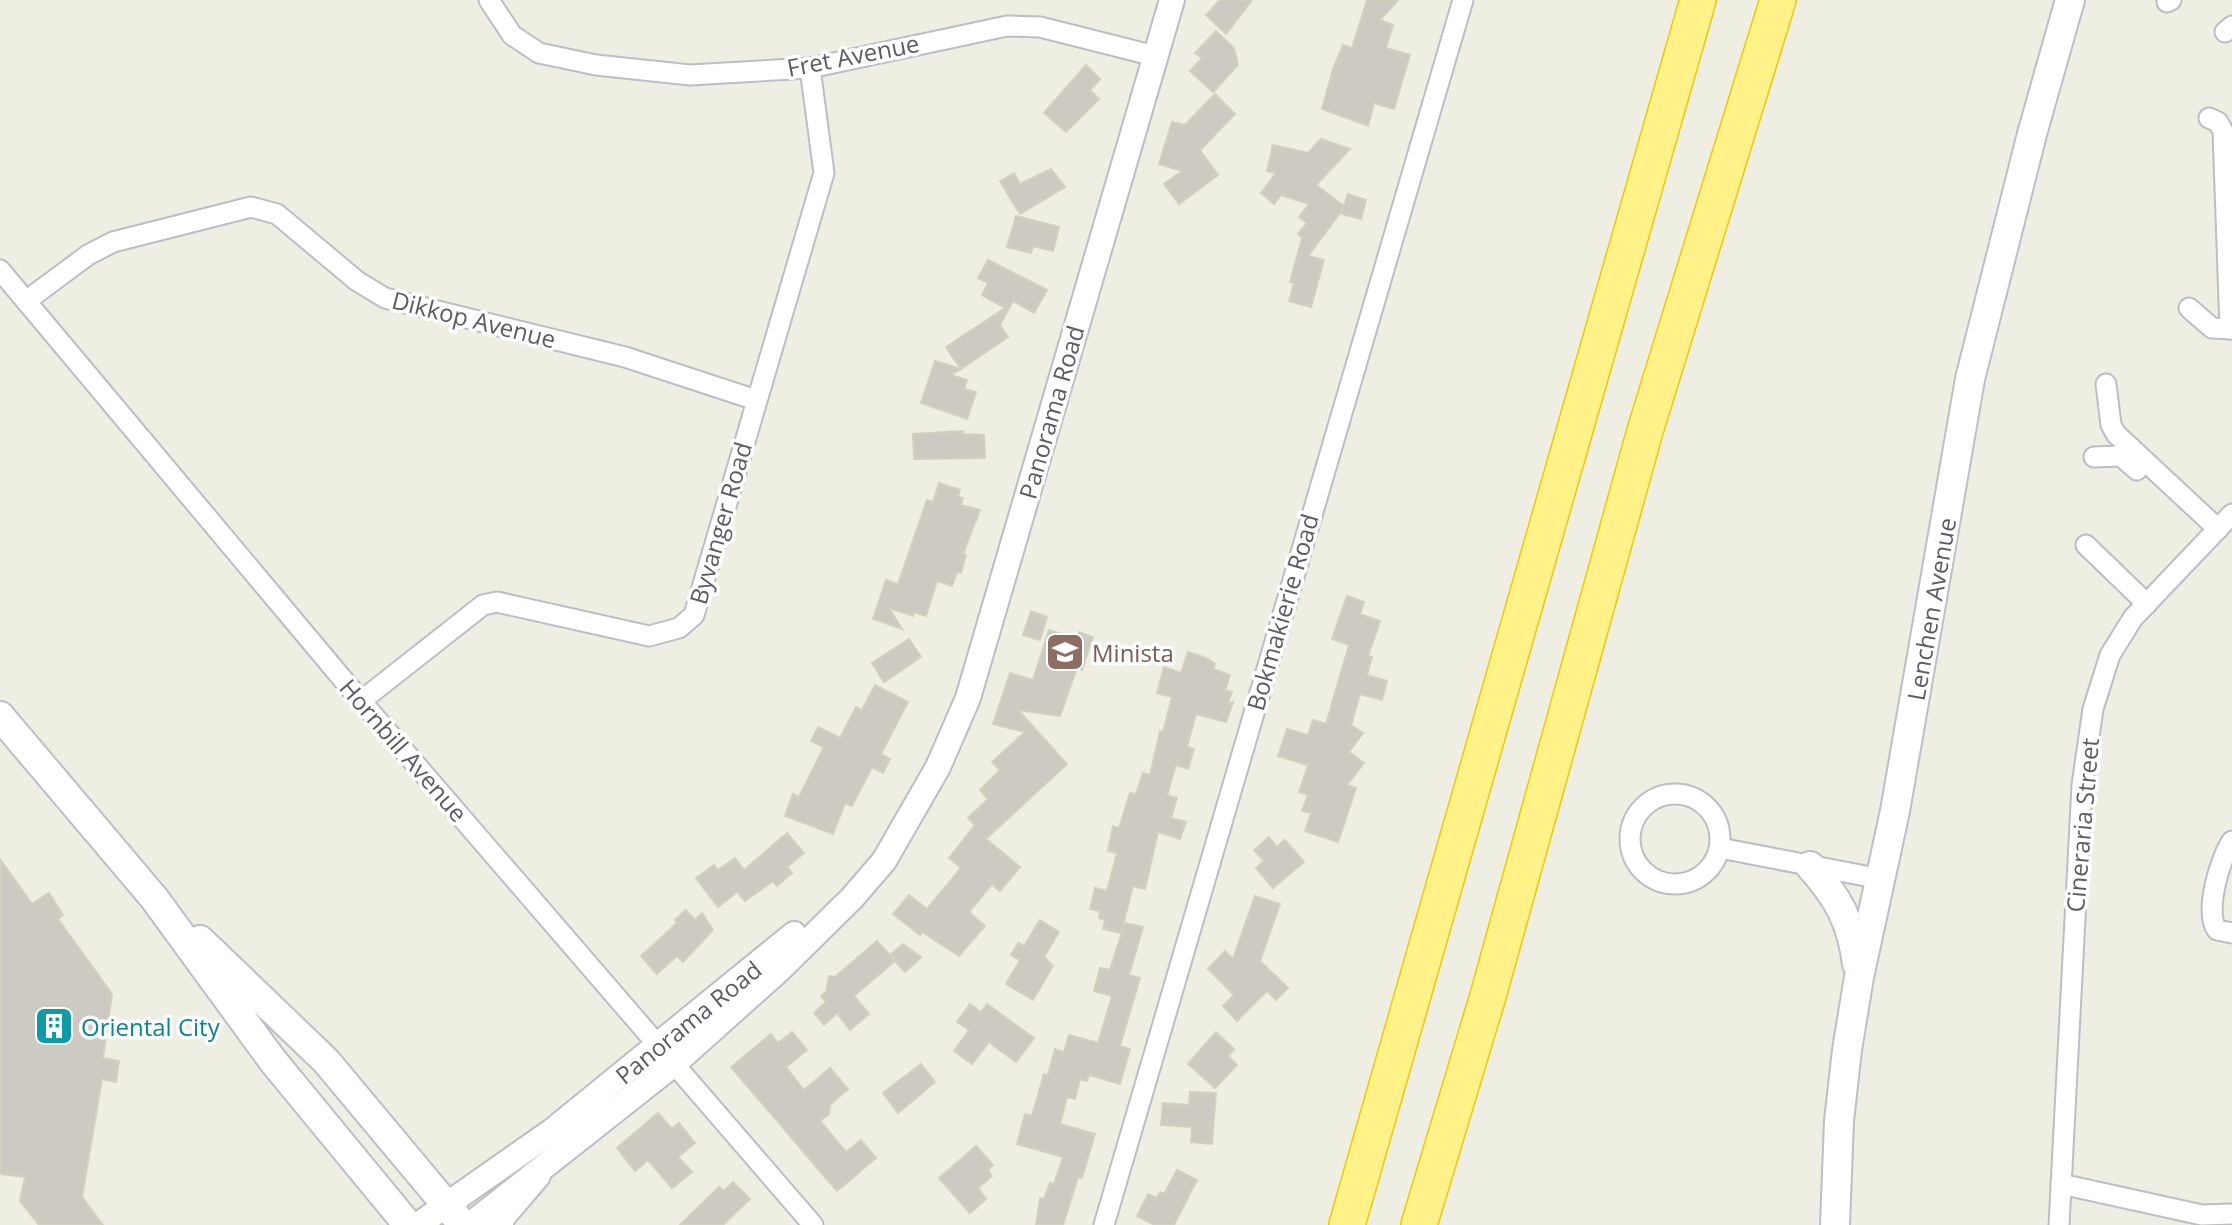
<svg xmlns="http://www.w3.org/2000/svg" width="2232" height="1225" font-family="'Open Sans',sans-serif">
<rect width="100%" height="100%" fill="#efeee2"/>
<g fill="#cccac1" stroke="#d4d0bf" stroke-width="2">
<polygon points="1220,0 1252,0 1226,34 1206,15"/>
<polygon points="1367,0 1398,0 1380,20 1393,25 1386,48 1410,55 1394,109 1374,103 1368,126 1322,109 1333,69 1343,45 1352,48"/>
<polygon points="1216,31 1234,48 1238,65 1213,92 1190,71 1202,58 1195,53"/>
<polygon points="1086,65 1100,79 1090,90 1099,99 1066,132 1044,113"/>
<polygon points="1215,94 1235,114 1200,150 1218,175 1179,204 1164,184 1182,171 1159,164 1172,122 1185,125"/>
<polygon points="1321,139 1350,149 1316,185 1344,206 1348,194 1366,200 1361,219 1342,214 1343,209 1308,256 1324,260 1311,307 1289,301 1294,283 1290,282 1302,238 1298,234 1307,223 1299,217 1309,204 1281,195 1274,204 1261,193 1276,173 1267,171 1273,145 1308,153"/>
<polygon points="1051,169 1065,187 1020,214 1000,181 1014,173 1020,184"/>
<polygon points="1016,216 1059,227 1053,251 1033,246 1031,253 1007,247"/>
<polygon points="988,260 1047,290 1034,313 1013,301 1000,325 1008,337 961,369 946,347 1005,308 982,295 988,283 978,278"/>
<polygon points="935,361 961,369 951,375 967,380 964,389 976,392 967,419 921,403"/>
<polygon points="963,431 962,434 984,435 985,458 914,459 913,434"/>
<polygon points="939,483 960,490 958,497 963,498 961,505 980,510 963,554 966,555 961,573 957,572 952,586 937,581 926,616 914,612 913,616 889,608 902,629 873,619 886,580 898,584 927,500 933,502"/>
<polygon points="1347,596 1364,602 1360,614 1380,621 1368,656 1372,657 1367,675 1387,681 1382,700 1360,694 1351,725 1363,733 1349,752 1364,763 1347,785 1356,788 1338,842 1305,831 1311,813 1302,811 1308,795 1299,792 1308,765 1278,756 1287,729 1308,735 1313,720 1326,724 1349,645 1332,639"/>
<polygon points="1031,611 1047,617 1040,640 1023,635"/>
<polygon points="1049,630 1077,639 1079,632 1093,637 1082,670 1077,668 1060,716 1018,710 1067,764 986,839 1020,867 1000,891 992,884 969,912 985,926 959,956 922,932 920,935 893,914 909,895 927,909 961,868 949,858 975,825 968,818 988,799 980,790 1000,770 992,762 1025,732 993,724 1010,673 1033,680"/>
<polygon points="909,639 921,657 884,682 872,663"/>
<polygon points="1188,652 1206,658 1215,664 1213,669 1230,675 1225,690 1232,692 1228,703 1233,702 1226,722 1196,714 1187,747 1194,749 1188,769 1176,765 1167,795 1177,798 1171,818 1186,822 1180,839 1158,832 1145,889 1133,886 1121,933 1103,929 1105,920 1099,918 1100,911 1090,909 1095,888 1107,891 1117,853 1108,851 1113,826 1119,828 1130,793 1136,794 1143,773 1150,775 1160,731 1163,732 1172,697 1157,693 1164,667 1181,673"/>
<polygon points="875,685 908,702 881,754 890,759 883,773 872,767 852,806 845,803 833,834 785,816 793,794 799,797 824,747 811,741 818,727 840,738 856,707 862,710"/>
<polygon points="787,833 804,853 787,867 792,873 777,886 773,881 745,901 737,892 718,907 696,878 714,865 718,870 735,858 744,870"/>
<polygon points="1269,837 1277,847 1285,840 1304,862 1273,888 1256,868 1264,861 1254,850"/>
<polygon points="0,859 32,904 49,893 63,915 58,919 112,994 103,1058 119,1061 116,1082 102,1079 82,1197 103,1225 39,1225 20,1201 25,1177 0,1174"/>
<polygon points="1255,896 1280,904 1260,961 1288,988 1276,1000 1267,991 1237,1021 1223,1006 1234,995 1208,969 1225,951 1233,959"/>
<polygon points="686,910 695,920 702,913 713,930 683,962 677,956 657,974 641,956 677,923 675,920"/>
<polygon points="1040,920 1059,932 1044,957 1053,966 1033,1000 1006,984 1020,960 1011,955 1018,943 1024,946"/>
<polygon points="1125,923 1143,927 1129,975 1140,978 1120,1046 1130,1049 1120,1084 1089,1075 1087,1081 1080,1079 1075,1099 1067,1097 1060,1124 1095,1134 1082,1178 1078,1177 1063,1225 1036,1225 1040,1198 1044,1199 1050,1183 1054,1184 1063,1157 1017,1144 1025,1114 1032,1116 1044,1074 1048,1075 1055,1049 1064,1052 1069,1035 1098,1043 1112,996 1094,991 1100,968 1110,970"/>
<polygon points="877,941 895,961 854,996 869,1014 850,1030 837,1013 824,1025 814,1013 826,1002 821,996 826,992 829,976 835,977"/>
<polygon points="903,944 921,957 905,972 890,955"/>
<polygon points="970,1004 981,1012 987,1004 1034,1038 1016,1062 989,1042 972,1064 954,1051 969,1030 957,1022"/>
<polygon points="792,1032 807,1050 786,1067 804,1090 830,1068 848,1089 830,1105 829,1114 820,1121 846,1152 861,1140 876,1158 837,1191 731,1067 771,1034 778,1043"/>
<polygon points="1216,1032 1234,1049 1228,1056 1237,1065 1215,1088 1188,1064"/>
<polygon points="921,1064 935,1082 898,1113 883,1093"/>
<polygon points="1190,1092 1216,1093 1212,1144 1191,1142 1192,1127 1161,1125 1163,1103 1189,1105"/>
<polygon points="658,1113 672,1129 679,1123 695,1143 678,1157 692,1172 672,1188 648,1160 635,1171 617,1148"/>
<polygon points="976,1146 993,1165 988,1170 992,1176 978,1188 986,1199 970,1213 939,1178"/>
<polygon points="1177,1170 1197,1180 1174,1225 1155,1225 1137,1216 1148,1194 1157,1198 1160,1192 1164,1194"/>
<polygon points="733,1182 750,1199 723,1225 680,1225 719,1187 724,1191"/>
</g>
<g fill="none" stroke-linecap="round" stroke-linejoin="round">
<defs>
<g id="minor">
<polyline points="489,0 512,35 539,53 596,65 690,75 810,68 1007,26 1040,27 1155,56"/>
<polyline points="2167,2 2171,0"/>
<polyline points="2225,32 2232,26"/>
<polyline points="2209,118 2218,122 2223,131 2230,329"/>
<polyline points="0,270 361,701 813,1225"/>
<polyline points="26,301 88,255 113,242 251,207 277,214 357,281 385,298 625,357 756,400"/>
<polyline points="2189,308 2212,328 2232,329"/>
<polyline points="2106,384 2111,425 2116,434 2218,529"/>
<polyline points="2094,457 2121,456 2137,470"/>
<polyline points="2086,545 2147,604"/>
<polyline points="361,701 483,605 497,602 649,636 679,628 694,615 824,173 810,68"/>
<circle cx="1675" cy="839" r="45"/>
<path d="M2232,841C2220,858 2204,912 2217,930L2232,933"/>
<polyline points="1720,848 1881,879"/>
<polyline points="2061,1184 2202,1215 2232,1214"/>
<polyline points="1104,1225 1463,0"/>
<polyline points="2059,1225 2082,785 2093,709 2110,655 2133,618 2232,514"/>
</g>
<g id="tertiary">
<polyline points="418,1225 552,1131 794,934"/>
<polyline points="470,1225 675,1063 780,969 852,898 884,861 938,767 968,698 1172,0"/>
</g>
<g id="secondary">
<polyline points="0,716 154,898 273,1061 408,1225"/>
<path d="M1810,866C1838,897 1852,923 1857,964"/>
<polyline points="200,940 326,1061 463,1225"/>
<polyline points="498,1225 501,1216 536,1175"/>
<polyline points="1835,1225 1839,1121 1847,1050 1859,977 1895,811 1970,379 2032,134 2070,0"/>
</g>
<g id="motorway">
<polyline points="1347,1225 1698,0"/>
<polyline points="1419,1225 1488,996 1645,431 1778,0"/>
</g>
</defs>
<use href="#minor" stroke="#bcbec5" stroke-width="23"/>
<use href="#tertiary" stroke="#bcbec5" stroke-width="28"/>
<use href="#secondary" stroke="#bcbfc7" stroke-width="32"/>
<use href="#motorway" stroke="#f0c800" stroke-width="38"/>
<use href="#minor" stroke="#fff" stroke-width="19"/>
<use href="#tertiary" stroke="#fff" stroke-width="24"/>
<use href="#secondary" stroke="#fff" stroke-width="28"/>
<use href="#motorway" stroke="#fff288" stroke-width="35"/>
</g>
<defs>
<symbol id="school-square" viewBox="-11 -11 22 22"><rect x="-9" y="-9" width="18" height="18" rx="4" fill="#8d6e63" stroke="#fff"/><path d="M0-5L7-2L0 1L-7-2ZM-4 1L0 2.5L4 1V4Q0 6-4 4Z" fill="#fff"/></symbol>
<symbol id="building-square" viewBox="-11 -11 22 22"><rect x="-9" y="-9" width="18" height="18" rx="4" fill="#0f9aa8" stroke="#fff"/><path d="M-4-6H4V6H1V3H-1V6H-4ZM-2.5-4.3h1.7v1.8h-1.7ZM.8-4.3h1.7v1.8H.8ZM-2.5-1h1.7V.8h-1.7ZM.8-1h1.7V.8H.8Z" fill="#fff"/></symbol>
</defs>
<g fill-rule="evenodd">
<use href="#school-square" x="1043" y="630" width="44" height="44"/>
<use href="#building-square" x="32" y="1004" width="44" height="44"/>
</g>
<g text-anchor="middle" dominant-baseline="central" stroke-width="7" stroke-linejoin="round" paint-order="stroke">
<g font-size="24" fill="#5a5d64" stroke="#fff">
<text transform="translate(853 55) rotate(-11)">Fret Avenue</text>
<text transform="translate(474 319) rotate(14)">Dikkop Avenue</text>
<text transform="translate(1051 412) rotate(-74)">Panorama Road</text>
<text transform="translate(720 523) rotate(-74)">Byvanger Road</text>
<text transform="translate(1931 609) rotate(-80)">Lenchen Avenue</text>
<text transform="translate(1282 612) rotate(-74)">Bokmakierie Road</text>
<text transform="translate(404 750) rotate(49)">Hornbill Avenue</text>
<text transform="translate(2082 825) rotate(-85)">Cineraria Street</text>
<text transform="translate(688 1022) rotate(-39)">Panorama Road</text>
</g>
<g font-size="24" fill="#785e54" stroke="#fff" text-anchor="start">
<text x="1092" y="652">Minista</text>
</g>
<g font-size="24" fill="#0d838f" stroke="#fff" text-anchor="start">
<text x="81" y="1026">Oriental City</text>
</g>
</g>
</svg>
